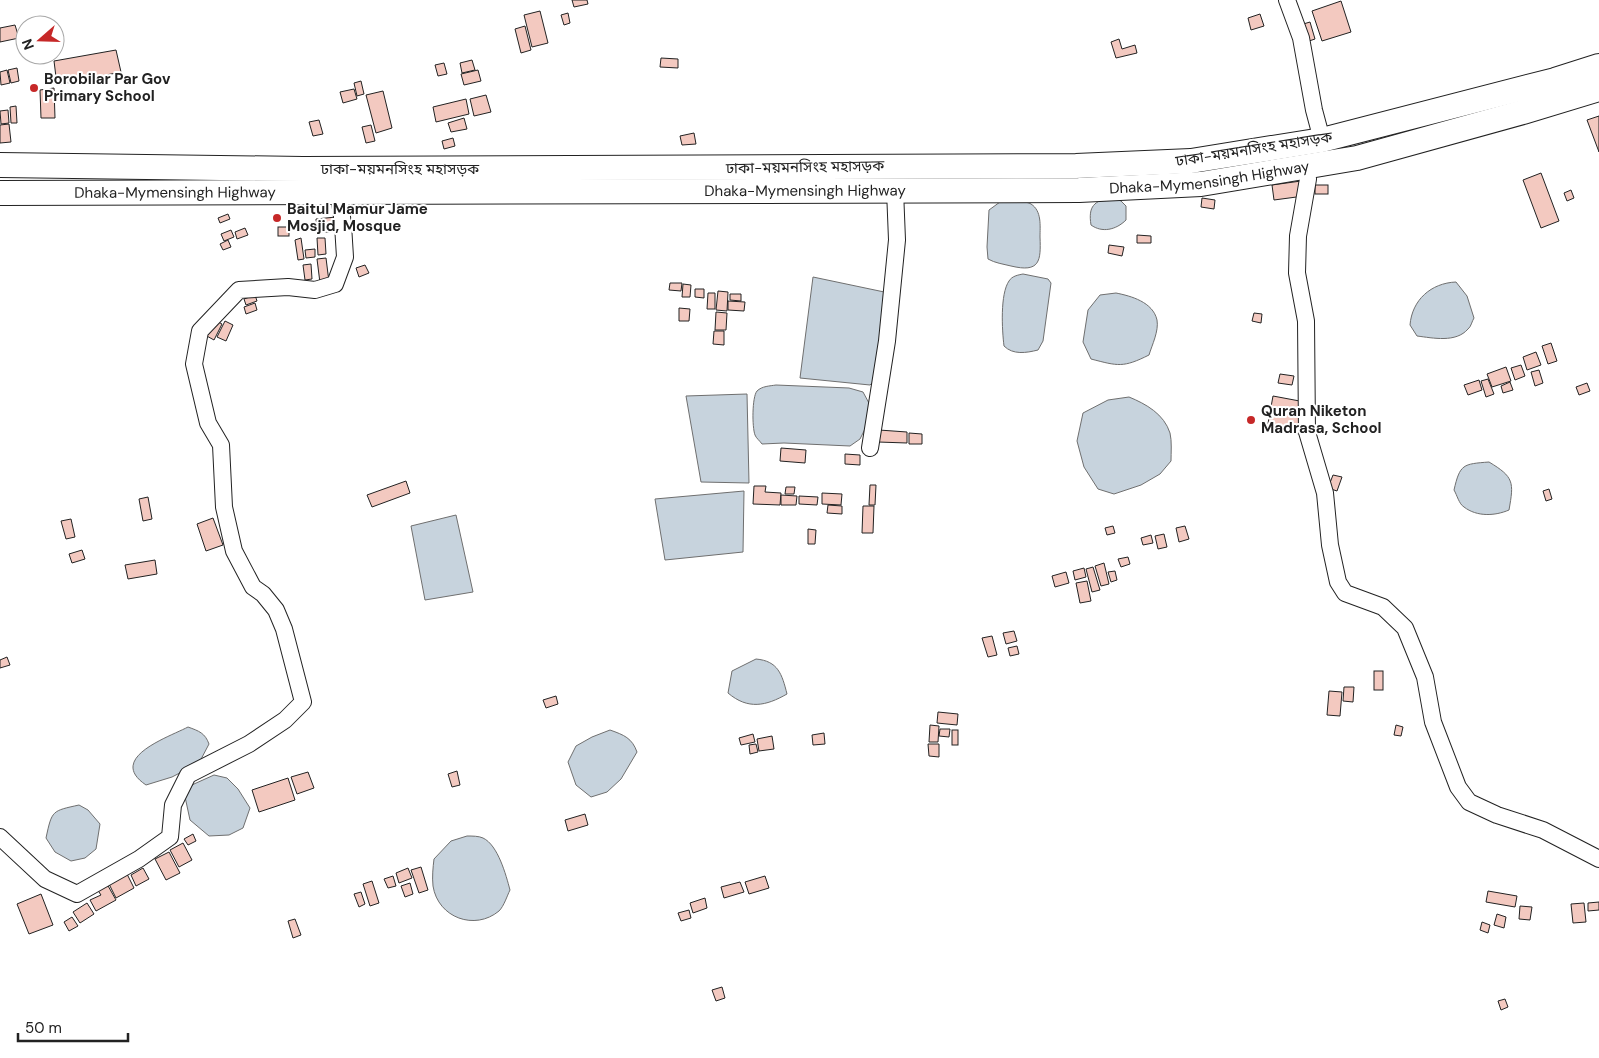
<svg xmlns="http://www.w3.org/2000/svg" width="1599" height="1058" font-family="'DM Sans','Noto Sans Bengali',sans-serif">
<rect width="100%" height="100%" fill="#fff"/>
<g fill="#c7d3dd" stroke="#6f6f6f">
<path d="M1112,197L1121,201L1126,206V220C1116,230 1102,233 1091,225C1088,206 1094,201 1112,197Z"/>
<path d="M1012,201C1018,202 1026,201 1031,204C1042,211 1040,226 1040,237C1041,261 1040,273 1011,266C1003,264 995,263 988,259L987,247L989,210L1000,202Z"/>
<path d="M1023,274L1048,279L1051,283L1043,341L1038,350C1026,353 1013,355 1004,346C1002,330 1000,294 1009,281C1012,276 1018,275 1023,274Z"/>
<polygon points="813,277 889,293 874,381 870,385 800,378"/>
<path d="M1456,282L1467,296L1474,318C1472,321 1471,327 1468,329C1456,343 1433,338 1417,336L1410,325C1412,300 1431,283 1456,282Z"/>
<path d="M1116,293C1131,296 1153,302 1157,320C1159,331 1152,345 1149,355C1123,368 1118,366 1091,359L1083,342L1088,310L1100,295Z"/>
<path d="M776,385L849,388L863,392L870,405L868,423L860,439L850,446L784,443L762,444C760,441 756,438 755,435C752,427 752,397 757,391C762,386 770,386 776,385Z"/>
<polygon points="747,394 749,483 701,482 686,396"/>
<path d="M1129,397C1146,404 1164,414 1170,433C1172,441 1171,453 1171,461L1160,474L1141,485L1114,494L1098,489L1084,467L1077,441L1083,413L1108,400Z"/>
<path d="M1489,462C1514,477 1514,482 1509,510C1495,516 1477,517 1464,507C1459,504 1457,495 1454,490C1460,464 1463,464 1489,462Z"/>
<polygon points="744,491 743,552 665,560 655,499"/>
<polygon points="456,515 473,592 425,600 411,526"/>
<path d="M756,659C778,661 782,674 787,694C766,706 748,710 728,693L732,671Z"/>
<path d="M188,727C199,731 205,733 209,744L199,763L172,777L146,785C106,758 169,737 188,727Z"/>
<path d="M610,730C624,735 632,738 637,752L621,779L607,792L591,797L576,785L568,762L576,746L592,737Z"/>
<polygon points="214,775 227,778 238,789 250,808 243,828 229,835 209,836 190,820 184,792 194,784"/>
<path d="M79,805L88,810L100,824L96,849L85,858L71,861L55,852L46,838C52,810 52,811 79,805Z"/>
<path d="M467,836C472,836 479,836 483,838C498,845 506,875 510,890C507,896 504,906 499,911C475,931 438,918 433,886C432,877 433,867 434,859L451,841Z"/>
</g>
<g fill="#f3c9c0" stroke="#222">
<polygon points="572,0 587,0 588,4 574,7"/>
<polygon points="1341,1 1351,32 1322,41 1312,11"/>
<polygon points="540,11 548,43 532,47 524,15"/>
<polygon points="568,13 570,23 564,25 561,15"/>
<polygon points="1260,14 1264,26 1251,30 1248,18"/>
<polygon points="1310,22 1315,39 1306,42 1300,25"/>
<polygon points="15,25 19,38 0,42 0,28"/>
<polygon points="525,26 531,50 521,53 515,29"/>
<polygon points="1119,39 1122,49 1135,45 1137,53 1116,58 1111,42"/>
<polygon points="116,50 121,72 57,85 54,61"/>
<polygon points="661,58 678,59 678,68 660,67"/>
<polygon points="472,60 475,70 462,73 460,63"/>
<polygon points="444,63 447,74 438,76 435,65"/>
<polygon points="17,68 19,81 11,83 8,70"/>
<polygon points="7,70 10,83 1,85 0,72"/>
<polygon points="478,70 481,81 464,85 461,74"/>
<polygon points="361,81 364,94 357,96 354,83"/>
<polygon points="54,88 55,118 41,118 40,90"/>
<polygon points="354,89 357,99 343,103 340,92"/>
<polygon points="383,91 392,128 376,133 366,95"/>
<polygon points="486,95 491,112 474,116 470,99"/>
<polygon points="466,99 469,114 436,122 433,107"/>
<polygon points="16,106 17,123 11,123 10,107"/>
<polygon points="8,110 9,123 1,124 0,111"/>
<polygon points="1599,116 1599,152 1587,120"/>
<polygon points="464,118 467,129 451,132 448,123"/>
<polygon points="319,120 323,134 313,136 309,122"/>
<polygon points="9,124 11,142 0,143 0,125"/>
<polygon points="371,125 375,141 366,143 362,127"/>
<polygon points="694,133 696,144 682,145 680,136"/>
<polygon points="453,138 455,146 444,149 442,141"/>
<polygon points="1541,173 1559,221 1541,228 1523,180"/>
<polygon points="1301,181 1304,196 1274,200 1272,185"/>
<rect x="1315" y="185" width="13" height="9"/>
<polygon points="1571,190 1574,198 1567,201 1564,193"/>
<polygon points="1202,198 1215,200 1214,209 1201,207"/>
<polygon points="228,214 230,219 220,223 218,218"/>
<polygon points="336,217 337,231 317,233 316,219"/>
<rect x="278" y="227" width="11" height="9"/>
<polygon points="245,228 248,235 237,239 235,232"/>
<polygon points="231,230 234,237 224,241 221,234"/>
<polygon points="1137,235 1151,236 1151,243 1137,243"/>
<polygon points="301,238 304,259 298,260 295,240"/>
<polygon points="317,238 325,238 326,254 318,255"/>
<polygon points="228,240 231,247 223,250 220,244"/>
<polygon points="1109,245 1124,247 1122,256 1108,253"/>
<polygon points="315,249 315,257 306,258 305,250"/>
<polygon points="326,258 329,282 320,283 317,259"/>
<polygon points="311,264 312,279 305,280 303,265"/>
<polygon points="365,265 369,273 359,277 356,268"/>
<polygon points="670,283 682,283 681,291 669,290"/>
<polygon points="683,284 691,285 690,297 682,297"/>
<polygon points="695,289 704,289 704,298 695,297"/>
<polygon points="718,291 728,292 727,311 716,310"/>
<polygon points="708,293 715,293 715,309 707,309"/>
<polygon points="730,294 741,294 741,301 730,300"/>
<polygon points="255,295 257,301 246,305 244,299"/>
<polygon points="728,301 745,302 744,311 728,310"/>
<polygon points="255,303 257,310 246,314 244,307"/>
<polygon points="679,308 690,309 689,321 679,321"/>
<polygon points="716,312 727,313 726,330 715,330"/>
<polygon points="1254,313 1262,314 1261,323 1252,321"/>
<polygon points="213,319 222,324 214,340 205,335"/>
<polygon points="225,321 233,325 226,341 217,337"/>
<polygon points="714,331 724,331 724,345 713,344"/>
<polygon points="1551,343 1557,361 1548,364 1542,346"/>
<polygon points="1536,352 1541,365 1527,370 1523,357"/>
<polygon points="1521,365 1525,376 1515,380 1511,368"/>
<polygon points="1506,367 1511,381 1492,387 1487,374"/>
<polygon points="1539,370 1543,383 1535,386 1531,372"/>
<polygon points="1280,374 1294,376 1292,385 1278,383"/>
<polygon points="1488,379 1494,394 1486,397 1481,381"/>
<polygon points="1479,380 1482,390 1468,395 1464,385"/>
<polygon points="1510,382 1513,390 1503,393 1501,386"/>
<polygon points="1587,383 1590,391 1579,395 1576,387"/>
<polygon points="1273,396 1305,402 1300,434 1267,429"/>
<polygon points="879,430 907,432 907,443 878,442"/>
<polygon points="909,433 922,434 922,444 909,444"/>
<polygon points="781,448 806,450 805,463 780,461"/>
<polygon points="845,454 860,455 860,465 845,464"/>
<polygon points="1333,475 1342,477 1337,491 1328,488"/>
<polygon points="406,481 410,493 372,507 367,495"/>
<polygon points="870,485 876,485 875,505 869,505"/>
<polygon points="754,486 766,486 765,492 781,493 780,505 753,504"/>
<polygon points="786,487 795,487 794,494 785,494"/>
<polygon points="1549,489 1552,499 1546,501 1543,491"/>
<polygon points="822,493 842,494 841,505 822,504"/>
<polygon points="781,495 797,496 796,505 781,505"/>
<polygon points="799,496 818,497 817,505 799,504"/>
<polygon points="148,497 152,519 143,521 139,499"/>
<polygon points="828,505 842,506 842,514 827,513"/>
<polygon points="863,506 874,506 873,533 862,533"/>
<polygon points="213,518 223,545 206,551 197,524"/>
<polygon points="71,519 75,537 66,539 61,521"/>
<polygon points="1113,526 1115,533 1107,535 1105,528"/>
<polygon points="1185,526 1189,539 1179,542 1176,528"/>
<polygon points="808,529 816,530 815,544 808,544"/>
<polygon points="1164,534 1167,547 1158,549 1155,536"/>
<polygon points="1151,535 1153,543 1143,545 1141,538"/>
<polygon points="82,550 85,559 72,563 69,554"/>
<polygon points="1128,557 1130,564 1121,567 1118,559"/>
<polygon points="155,560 157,574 128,579 125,565"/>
<polygon points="1104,563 1109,584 1101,586 1095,566"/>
<polygon points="1093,567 1100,590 1092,592 1086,569"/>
<polygon points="1084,568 1086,577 1075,580 1073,571"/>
<polygon points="1115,571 1117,580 1111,582 1108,572"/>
<polygon points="1066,572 1069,583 1055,587 1052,576"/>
<polygon points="1087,581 1091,601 1080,603 1076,583"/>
<polygon points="1014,631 1017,641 1006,644 1003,633"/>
<polygon points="992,636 997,655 988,657 982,638"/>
<polygon points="1017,646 1019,654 1010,656 1008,648"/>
<polygon points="7,657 10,665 0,668 0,660"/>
<rect x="1374" y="671" width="9" height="19"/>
<polygon points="1344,687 1354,687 1353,702 1343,701"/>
<polygon points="1329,691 1342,692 1340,716 1327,715"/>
<polygon points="556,696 558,704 546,708 543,700"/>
<polygon points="938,712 958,714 957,725 937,723"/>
<polygon points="930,725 939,726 938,742 929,742"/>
<polygon points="1396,725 1403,727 1401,736 1394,735"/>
<polygon points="940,729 950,729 949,737 939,736"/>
<rect x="952" y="730" width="6" height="15"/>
<polygon points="824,733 825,744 813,745 812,735"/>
<polygon points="753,734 755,742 741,745 739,738"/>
<polygon points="772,736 774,749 759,751 757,739"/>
<polygon points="756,744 758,752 750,754 749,745"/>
<polygon points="928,744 939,744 939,757 929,756"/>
<polygon points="457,771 460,785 452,787 448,774"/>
<polygon points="308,772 314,788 297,794 291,777"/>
<polygon points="288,778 295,800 259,812 252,790"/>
<polygon points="585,814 588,825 568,831 565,820"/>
<polygon points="193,834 196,841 188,845 184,839"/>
<polygon points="183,843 192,860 179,867 170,850"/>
<polygon points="169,852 180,873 166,880 155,859"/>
<polygon points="421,867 428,890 419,893 411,870"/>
<polygon points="143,868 149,879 136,886 131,875"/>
<polygon points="408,868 412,878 399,883 396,873"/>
<polygon points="127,874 134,888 116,898 109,884"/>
<polygon points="393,876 396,886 388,888 384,879"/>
<polygon points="765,876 769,888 749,894 745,882"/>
<polygon points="372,881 379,903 370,906 363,884"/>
<polygon points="740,882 744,892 724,898 721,887"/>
<polygon points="410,883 413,894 405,897 401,886"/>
<polygon points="107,884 116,900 96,911 90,900 101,895 97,889"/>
<polygon points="1488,891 1517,896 1515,907 1486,902"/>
<polygon points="361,892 365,904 359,907 354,894"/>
<polygon points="41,894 53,925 29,934 17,904"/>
<polygon points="705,898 707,908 693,913 690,903"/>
<polygon points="1599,902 1599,910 1588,911 1588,903"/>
<polygon points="87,903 94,914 80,923 73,912"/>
<polygon points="1584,903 1586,922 1573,923 1571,904"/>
<polygon points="1520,906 1532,907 1530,920 1519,919"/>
<polygon points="689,910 691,918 681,921 678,913"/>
<polygon points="1497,914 1506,917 1504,928 1494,925"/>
<polygon points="72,917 78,926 69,931 64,922"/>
<polygon points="295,919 301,935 293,938 288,921"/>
<polygon points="1482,922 1490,925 1488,933 1480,930"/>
<polygon points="722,987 725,998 716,1001 712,990"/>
<polygon points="1505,999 1508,1007 1501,1010 1498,1001"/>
</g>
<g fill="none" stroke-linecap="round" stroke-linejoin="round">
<defs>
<g id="minor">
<polyline points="1287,0 1301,38 1314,110 1322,140"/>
<polyline points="1306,166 1308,179 1298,236 1297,273 1306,321 1307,432 1325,493 1330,545 1338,582 1345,593 1383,607 1405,628 1425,677 1433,722 1458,787 1469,802 1497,815 1543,830 1599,859"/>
<polyline points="870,448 887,341 897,240 895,190"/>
<polyline points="0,837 45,879 77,894 139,859 170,837 173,805 188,775 249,744 285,720 303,702 284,629 276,610 263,594 253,587 234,551 224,507 221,445 208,423 194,364 200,331 239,290 288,287 315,290 335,284 345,257 343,225 339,193"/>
</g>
<g id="highway">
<polyline points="0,165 303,169 1076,166 1191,161 1322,140 1555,80 1599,66"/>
<path id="s1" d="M0,193L1079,190L1201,184L1357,158L1523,112L1599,89"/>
</g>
</defs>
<use href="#minor" stroke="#222" stroke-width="18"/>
<use href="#highway" stroke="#222" stroke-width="26"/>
<use href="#minor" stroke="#fff" stroke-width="16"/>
<use href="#highway" stroke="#fff" stroke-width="24"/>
</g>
<g fill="#c62828" stroke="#fff" stroke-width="2">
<circle cx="34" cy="88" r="5"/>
<circle cx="277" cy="218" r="5"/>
<circle cx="1251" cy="420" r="5"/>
</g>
<g text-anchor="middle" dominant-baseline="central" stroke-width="4" stroke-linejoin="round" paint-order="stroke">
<g font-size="15" font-weight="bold" fill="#222" stroke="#fff" text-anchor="start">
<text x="44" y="79">Borobilar Par Gov<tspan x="44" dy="17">Primary School</tspan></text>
<text x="287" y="209">Baitul Mamur Jame<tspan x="287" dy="17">Mosjid, Mosque</tspan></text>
<text x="1261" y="411">Quran Niketon<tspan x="1261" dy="17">Madrasa, School</tspan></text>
</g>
<g font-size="15" fill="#222" stroke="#fff">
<text transform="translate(1254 149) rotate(-9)">ঢাকা-ময়মনসিংহ মহাসড়ক</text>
<text transform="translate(805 167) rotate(-1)">ঢাকা-ময়মনসিংহ মহাসড়ক</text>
<text x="400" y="169">ঢাকা-ময়মনসিংহ মহাসড়ক</text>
<text stroke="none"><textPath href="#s1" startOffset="1210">Dhaka-Mymensingh Highway</textPath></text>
<text stroke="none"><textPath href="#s1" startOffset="805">Dhaka-Mymensingh Highway</textPath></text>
<text stroke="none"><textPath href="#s1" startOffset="175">Dhaka-Mymensingh Highway</textPath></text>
</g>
</g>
<g transform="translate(40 40) rotate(250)"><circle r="24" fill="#ffffff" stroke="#a7a7a7"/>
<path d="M0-4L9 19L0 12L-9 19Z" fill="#c62828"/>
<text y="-8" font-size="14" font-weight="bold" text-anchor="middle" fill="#222222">N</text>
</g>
<path d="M18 1033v8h110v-8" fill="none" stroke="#222222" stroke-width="2.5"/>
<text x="25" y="1033" font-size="15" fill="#222222" stroke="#ffffff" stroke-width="4" paint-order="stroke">50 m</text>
</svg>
